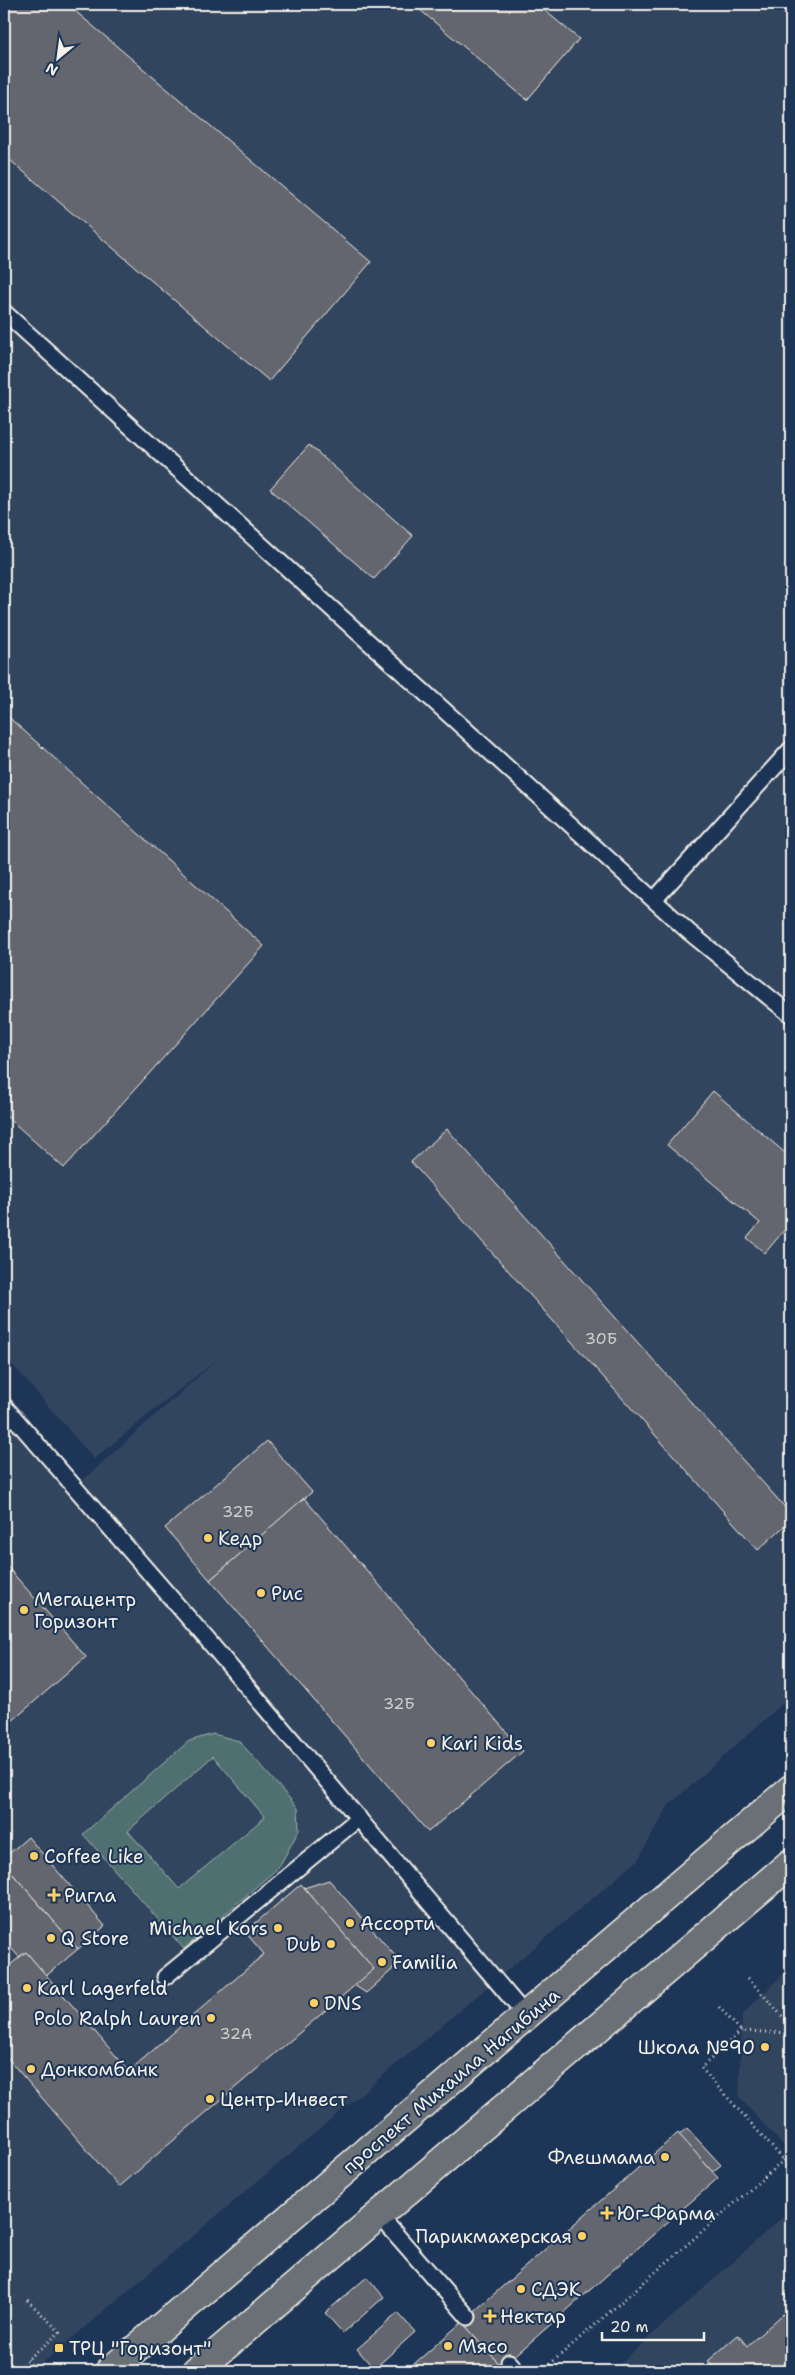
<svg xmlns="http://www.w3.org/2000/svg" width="795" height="2375" font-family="'Shantell Sans',sans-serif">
<rect width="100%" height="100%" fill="#1d3557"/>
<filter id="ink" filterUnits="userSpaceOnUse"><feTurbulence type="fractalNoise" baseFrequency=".02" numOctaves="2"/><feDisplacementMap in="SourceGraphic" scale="10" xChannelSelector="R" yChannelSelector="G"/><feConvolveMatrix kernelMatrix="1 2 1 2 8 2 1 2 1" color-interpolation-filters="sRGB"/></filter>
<g filter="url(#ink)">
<g fill="#32445e">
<polygon points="4,4 791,4 791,1314 789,1316 791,1318 791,1696 669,1805 638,1860 33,2371 4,2371 4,1389 82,1481 221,1356 94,1459 4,1355"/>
<polygon points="791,1966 791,2154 739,2097 742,2015"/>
<polygon points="787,2213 791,2218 791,2371 612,2371"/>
</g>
<path fill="#50706f" stroke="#a2b0ac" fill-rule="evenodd" d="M213,1734L239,1741L298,1808L299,1830L279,1867L184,1949L83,1834L189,1741ZM213,1756L265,1817L179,1889L128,1831Z"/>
<g fill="#64666e" stroke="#f4f1e8">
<polygon points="4,4 67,4 371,262 269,381 4,155"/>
<polygon points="413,4 537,4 579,39 527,100"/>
<polygon points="309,445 413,536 374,579 270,489"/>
<polygon points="4,713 264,946 64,1168 4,1114"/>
<polygon points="713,1091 791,1158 791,1222 765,1253 747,1238 760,1223 667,1145"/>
<polygon points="447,1129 791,1514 791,1520 758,1550 411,1162"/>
<polygon points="267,1441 312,1492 210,1580 165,1528"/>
<polygon points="304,1498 523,1751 428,1832 210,1580"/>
<polygon points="4,1563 86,1657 4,1728"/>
<polygon points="28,1837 105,1926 78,1949 4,1864 4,1858"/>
<polygon points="4,1864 78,1949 46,1976 26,1952 19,1957 4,1940"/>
<polygon points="329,1880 397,1958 392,1970 366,1993 354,1985 374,1969 304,1888"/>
<polygon points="301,1884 374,1969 119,2187 4,2054 4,1970 26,1952 129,2071 264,1954 245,1932"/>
<polygon points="687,2128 721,2165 712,2172 679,2135"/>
<polygon points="678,2133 718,2178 502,2367 462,2322"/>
<polygon points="367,2277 384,2297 343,2333 325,2313"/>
<polygon points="791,2288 791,2303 784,2294"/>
<polygon points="791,2307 791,2371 717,2371 708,2361 738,2335 747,2346"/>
<polygon points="398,2313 415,2332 374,2369 357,2349"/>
<polygon points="462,2322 502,2367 498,2371 406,2371"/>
</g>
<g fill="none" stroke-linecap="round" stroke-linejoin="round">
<defs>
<g id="service">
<polyline points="4,312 689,932 791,1015"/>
<polyline points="654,900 791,749"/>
<polyline points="4,1406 205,1637 526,2016"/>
<polyline points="165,1977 359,1818"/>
<polyline points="379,2215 468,2317"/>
<polyline points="509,2362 517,2371"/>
</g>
<g id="primary">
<polyline points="110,2371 791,1789"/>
<polyline points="196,2371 791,1863"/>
</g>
</defs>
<use href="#service" stroke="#f4f1e8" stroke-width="19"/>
<use href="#primary" stroke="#f4f1e8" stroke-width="31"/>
<g stroke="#f4f1e8" stroke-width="3" stroke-dasharray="1 4" stroke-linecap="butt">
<polyline points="748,1978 791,2026"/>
<polyline points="719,2007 741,2031"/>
<polyline points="791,2033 741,2031 701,2068 791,2168"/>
<polyline points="27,2360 37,2371"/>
<polyline points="14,2371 60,2332 26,2299"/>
<polyline points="542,2371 784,2160"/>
</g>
<use href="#service" stroke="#1d3557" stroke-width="15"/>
<use href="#primary" stroke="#6a7074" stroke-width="28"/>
</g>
</g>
<g fill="#ffd166" stroke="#1d3557" stroke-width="2">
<circle cx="208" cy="1538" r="5"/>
<circle cx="261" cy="1593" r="5"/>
<circle cx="24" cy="1610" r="5"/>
<circle cx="431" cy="1743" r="5"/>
<circle cx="34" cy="1856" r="5"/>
<path d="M51.5 1887.5h5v5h5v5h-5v5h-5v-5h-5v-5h5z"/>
<circle cx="350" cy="1923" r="5"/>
<circle cx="278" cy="1928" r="5"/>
<circle cx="51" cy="1938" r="5"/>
<circle cx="331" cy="1944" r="5"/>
<circle cx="382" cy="1962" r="5"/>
<circle cx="27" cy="1988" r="5"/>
<circle cx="314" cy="2003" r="5"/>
<circle cx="211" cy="2018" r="5"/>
<circle cx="765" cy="2047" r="5"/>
<circle cx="31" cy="2069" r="5"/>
<circle cx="210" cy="2099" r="5"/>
<circle cx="665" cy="2157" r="5"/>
<path d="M604.5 2205.5h5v5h5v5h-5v5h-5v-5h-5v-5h5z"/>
<circle cx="582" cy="2236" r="5"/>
<circle cx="521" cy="2289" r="5"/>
<path d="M487.5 2308.5h5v5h5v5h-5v5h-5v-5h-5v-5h5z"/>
<circle cx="448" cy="2346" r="5"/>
<rect x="54" y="2343" width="10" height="10" rx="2.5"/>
</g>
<g text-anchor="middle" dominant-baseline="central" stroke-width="4" stroke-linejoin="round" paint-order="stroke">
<g font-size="16" fill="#d0ceca">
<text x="601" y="1338">30Б</text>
<text x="238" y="1511">32Б</text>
<text x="399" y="1703">32Б</text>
<text x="236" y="2033">32А</text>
</g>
<g font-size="19" fill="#f4f1e8" stroke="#1d3557" text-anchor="start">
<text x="218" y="1538">Кедр</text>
<text x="271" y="1593">Рис</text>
<text x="34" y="1599">Мегацентр<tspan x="34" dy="22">Горизонт</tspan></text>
<text x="441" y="1743">Kari Kids</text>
<text x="44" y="1856">Coffee Like</text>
<text x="64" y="1895">Ригла</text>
<text x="360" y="1923">Ассорти</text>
<text x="268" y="1928" text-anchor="end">Michael Kors</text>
<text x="61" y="1938">Q Store</text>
<text x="321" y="1944" text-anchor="end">Dub</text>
<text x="392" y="1962">Familia</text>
<text x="37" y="1988">Karl Lagerfeld</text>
<text x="324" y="2003">DNS</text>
<text x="201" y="2018" text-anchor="end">Polo Ralph Lauren</text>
<text x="755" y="2047" text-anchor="end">Школа №90</text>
<text x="41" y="2069">Донкомбанк</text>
<text x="220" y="2099">Центр-Инвест</text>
<text x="655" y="2157" text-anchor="end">Флешмама</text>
<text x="617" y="2213">Юг-Фарма</text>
<text x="572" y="2236" text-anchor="end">Парикмахерская</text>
<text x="531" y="2289">СДЭК</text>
<text x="500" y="2316">Нектар</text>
<text x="458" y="2346">Мясо</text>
<text x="69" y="2348">ТРЦ "Горизонт"</text>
</g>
<g font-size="19" fill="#f4f1e8" stroke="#1d3557">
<text transform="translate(451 2081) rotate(-40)">проспект Михаила Нагибина</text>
</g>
</g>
<rect width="795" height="2375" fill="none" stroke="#1d3557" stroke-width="20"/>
<rect x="10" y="10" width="775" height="2355" fill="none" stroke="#f4f1e8" stroke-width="2" filter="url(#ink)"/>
<g transform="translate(58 58) rotate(209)" stroke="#1d3557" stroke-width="4" paint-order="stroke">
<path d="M0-4L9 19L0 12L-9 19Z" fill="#f4f1e8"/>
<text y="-8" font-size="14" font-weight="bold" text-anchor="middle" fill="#f4f1e8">N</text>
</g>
<path d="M602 2332v8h102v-8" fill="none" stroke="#f4f1e8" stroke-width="2.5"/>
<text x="610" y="2332" font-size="15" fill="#f4f1e8" stroke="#1d3557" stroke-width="4" paint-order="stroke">20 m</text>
</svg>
